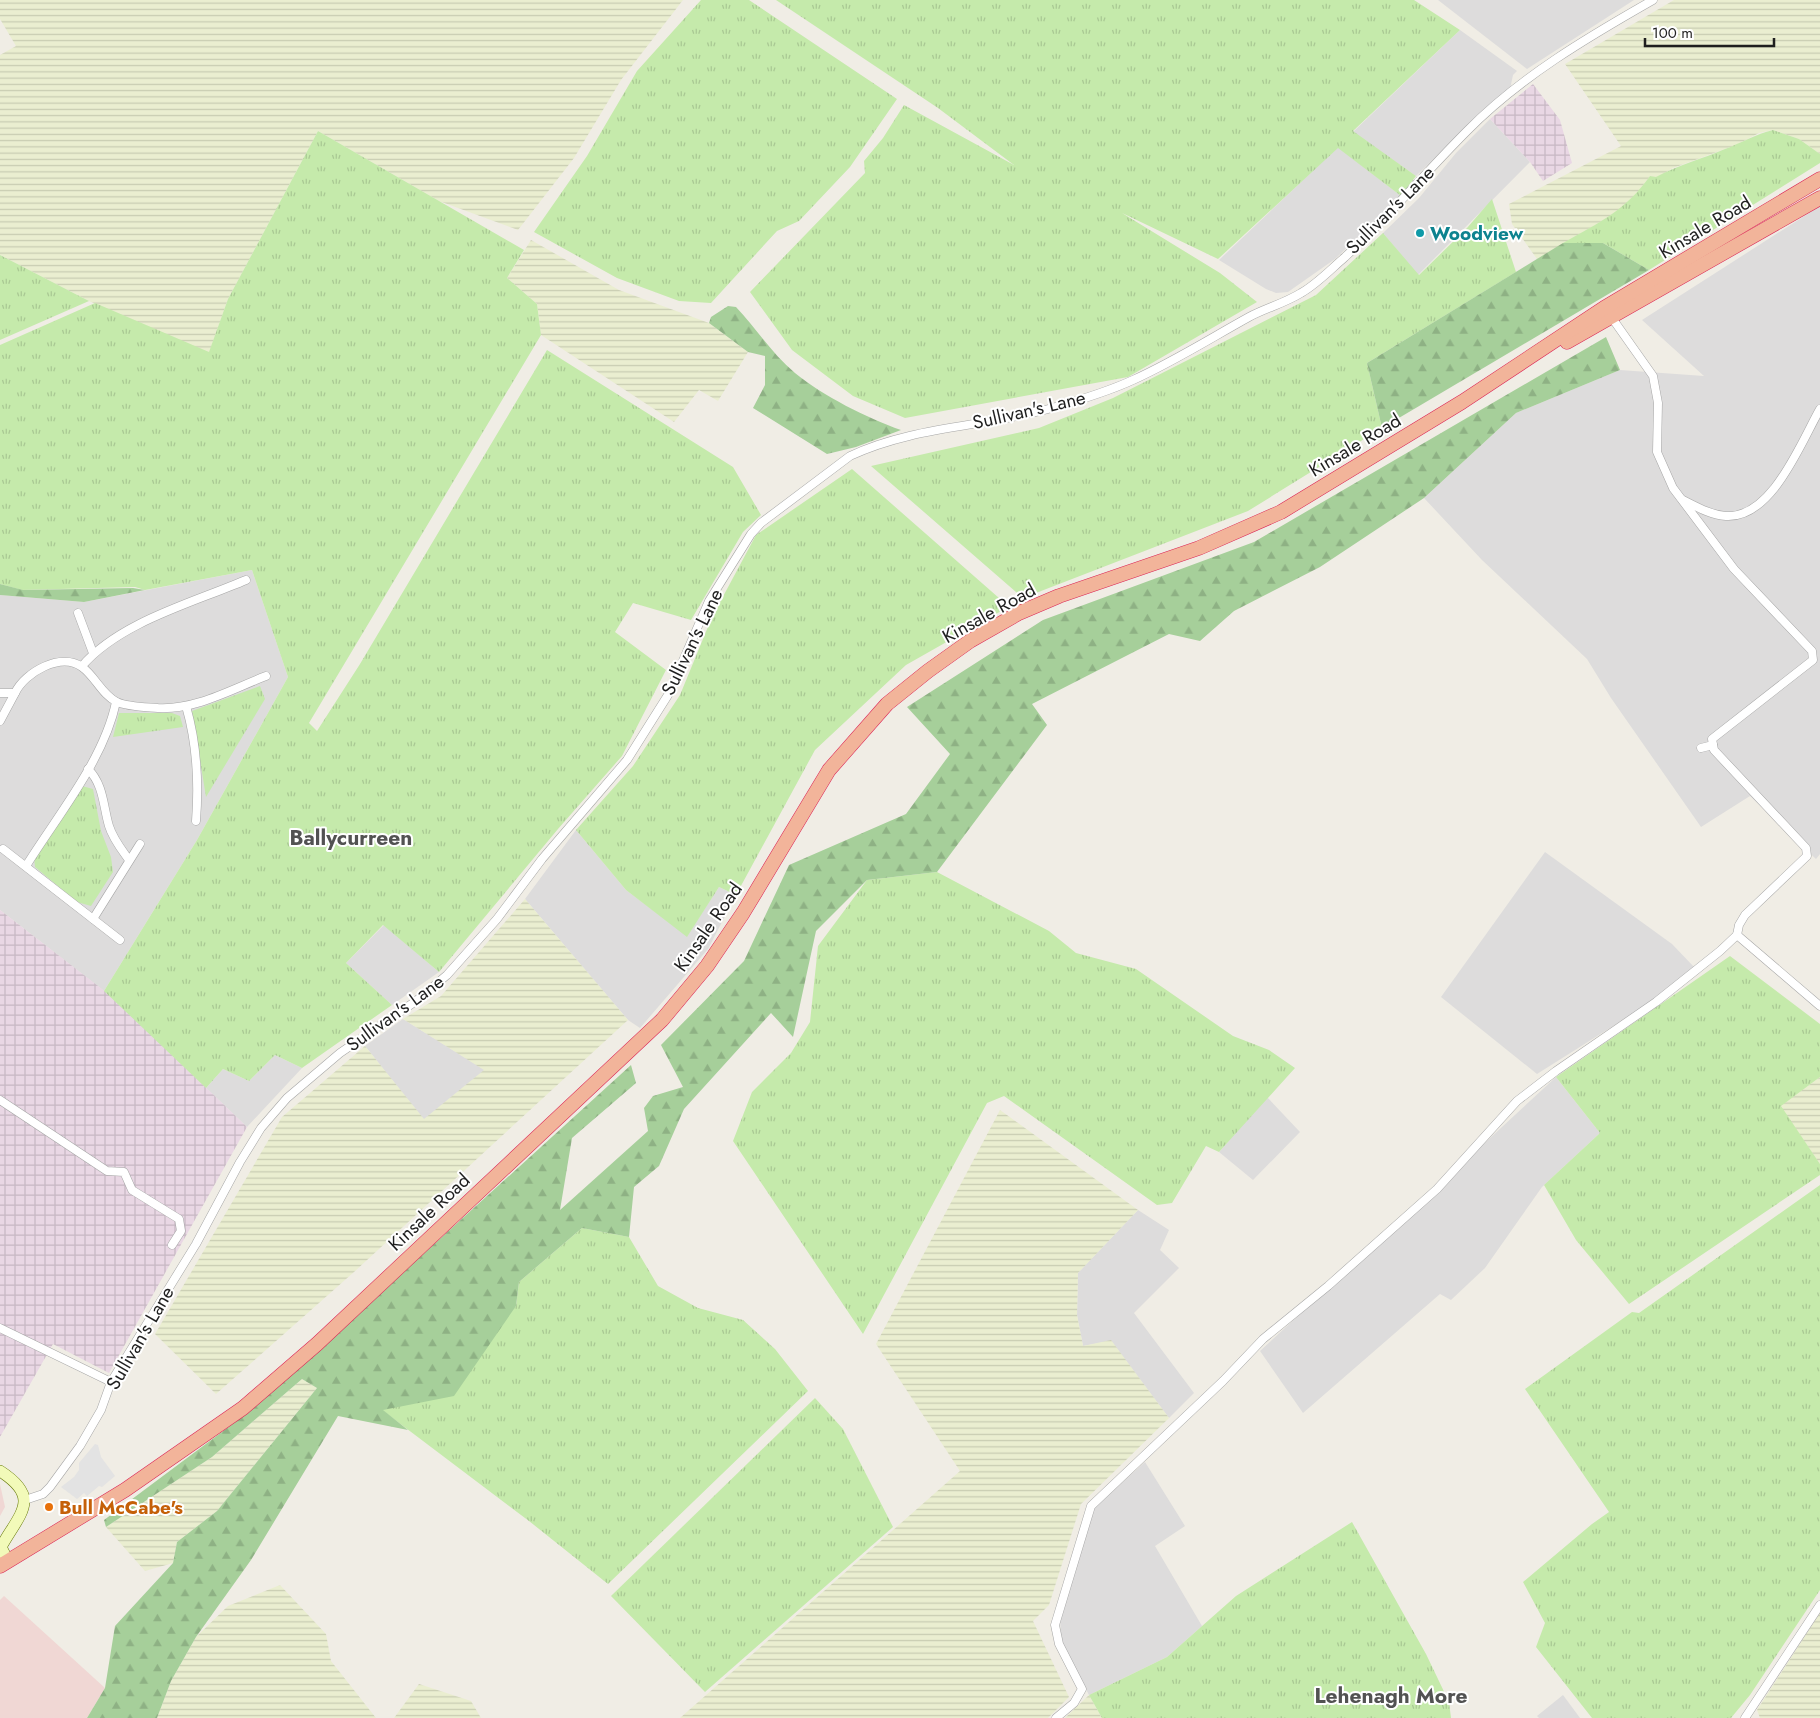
<svg xmlns="http://www.w3.org/2000/svg" width="1820" height="1718" font-family="Jost,sans-serif">
<defs>
<pattern id="industrial-grid" width="8" height="8" patternUnits="userSpaceOnUse" patternTransform="scale(1.25)"><rect width="8" height="8" fill="#e9d7e4"/><path d="M0 4h8M4 0v8" fill="none" stroke="#c7b8c3"/></pattern>
<pattern id="farmland-rules" width="6" height="5" patternUnits="userSpaceOnUse" patternTransform="scale(1.25)"><rect width="6" height="5" fill="#eaeed0"/><path d="M0 2.5h6" fill="none" stroke="#c8ccb2"/></pattern>
<pattern id="grass-tufts" width="24" height="20" patternUnits="userSpaceOnUse" patternTransform="scale(1.25)"><rect width="24" height="20" fill="#c5eaab"/><path d="M3 7l-1-3M5 7V3M7 7l1-3M15 17l-1-3M17 17v-4M19 17l1-3" fill="none" stroke="#a9c893"/></pattern>
<pattern id="forest-firs" width="22" height="20" patternUnits="userSpaceOnUse" patternTransform="scale(1.25)"><rect width="22" height="20" fill="#a6cf9a"/><path d="M5 1l3.5 6h-7zM16 11l3.5 6h-7z" fill="#8eb184"/></pattern>
</defs>
<rect width="100%" height="100%" fill="#f0ede5"/>
<g fill="#dddcdc">
<polygon points="1438,0 1634,0 1527,69"/>
<polygon points="1460,30 1517,71 1513,75 1510,89 1492,102 1416,176 1353,132"/>
<polygon points="1490,119 1530,162 1418,275 1383,233 1419,198 1456,153"/>
<polygon points="1338,147 1401,196 1335,259 1288,292 1276,293 1266,289 1219,260"/>
<polygon points="1820,206 1820,854 1816,859 1750,796 1701,827 1611,698 1587,659 1482,560 1424,498 1516,413 1620,370 1704,376 1642,320"/>
<polygon points="252,570 288,677 197,840 104,991 0,910 0,595 84,602"/>
<polygon points="576,830 626,890 687,936 719,887 736,895 708,949 640,1028 628,1020 525,899"/>
<polygon points="1545,852 1672,944 1695,968 1656,999 1537,1074 1441,997"/>
<polygon points="384,925 439,972 392,1005 346,963"/>
<polygon points="403,1019 485,1070 424,1120 365,1046"/>
<polygon points="275,1055 302,1068 247,1127 206,1088 223,1069 249,1081"/>
<polygon points="1556,1077 1600,1133 1542,1187 1485,1268 1451,1300 1440,1294 1303,1413 1260,1351"/>
<polygon points="1267,1097 1300,1132 1253,1180 1219,1152"/>
<polygon points="1138,1210 1169,1230 1160,1250 1179,1268 1134,1313 1194,1393 1169,1418 1111,1341 1083,1346 1077,1315 1078,1273"/>
<polygon points="1145,1462 1185,1526 1155,1546 1202,1626 1167,1657 1089,1695 1062,1644 1060,1621 1093,1509"/>
<polygon points="1563,1695 1580,1718 1539,1718 1537,1716"/>
</g>
<g fill="#f0d7d4">
<polygon points="0,1484 5,1507 0,1516"/>
<polygon points="4,1596 105,1688 87,1718 0,1718 0,1600"/>
</g>
<g fill="url(#industrial-grid)">
<polygon points="1533,84 1560,120 1572,163 1543,181 1530,162 1490,119"/>
<polygon points="0,910 111,996 247,1127 109,1373 53,1344 0,1437"/>
</g>
<g fill="url(#farmland-rules)">
<polygon points="0,0 683,0 621,80 574,158 518,230 439,201 318,131 228,299 209,353 89,301 0,255 0,55 16,46 0,19"/>
<polygon points="1674,0 1820,0 1820,154 1799,139 1773,130 1759,133 1736,145 1673,168 1656,178 1650,176 1636,195 1619,211 1537,259 1512,224 1509,204 1621,146 1565,64"/>
<polygon points="531,240 619,290 709,323 748,352 718,401 699,390 674,422 541,335 537,304 507,278"/>
<polygon points="525,899 628,1020 354,1272 216,1394 155,1334 282,1117 365,1046 424,1119 484,1070 403,1019 441,996"/>
<polygon points="1820,1077 1820,1164 1780,1106"/>
<polygon points="1000,1110 1138,1210 1078,1273 1077,1315 1083,1346 1111,1340 1169,1418 1081,1504 1049,1605 1033,1621 1069,1697 1048,1718 680,1718 960,1471 876,1344"/>
<polygon points="302,1379 317,1388 217,1511 177,1542 173,1563 145,1571 106,1527 212,1457"/>
<polygon points="280,1585 326,1634 331,1661 376,1718 157,1718 171,1681 196,1637 228,1606"/>
<polygon points="1820,1613 1820,1718 1760,1718 1757,1710"/>
<polygon points="419,1684 471,1701 481,1718 394,1718"/>
<polygon points="1089,1695 1102,1718 1065,1718"/>
</g>
<g fill="url(#grass-tufts)">
<polygon points="701,0 749,0 897,99 850,167 799,221 777,231 711,303 679,301 617,278 534,232 587,156 637,71"/>
<polygon points="776,0 1414,0 1460,30 1353,131 1416,176 1401,196 1338,148 1218,259 1122,213 1220,273 1257,302 1128,377 905,418 853,396 792,350 750,292 865,173 864,161 883,138 904,105 1014,165 938,108"/>
<path d="M1773,130L1799,139L1820,154V163L1649,270L1603,243H1563C1600,222 1625,211 1650,176L1656,177C1678,165 1702,159 1725,149C1741,143 1756,134 1773,130Z"/>
<polygon points="318,131 524,250 507,278 537,304 541,335 309,723 317,731 360,664 547,350 733,467 761,515 743,532 691,620 633,603 615,632 666,670 622,756 558,829 439,972 383,925 346,963 392,1005 302,1068 275,1055 249,1081 223,1069 206,1088 104,991 197,840 288,677 252,570 145,590 135,587 22,590 0,584 0,345 95,303 209,352 228,299"/>
<polygon points="1492,199 1516,272 1367,363 1382,428 1248,511 1023,598 871,466 1039,428 1113,398 1316,295 1383,233 1419,275 1467,228"/>
<polygon points="0,255 89,301 0,340"/>
<polygon points="852,469 999,598 1003,610 906,665 815,750 736,895 719,887 687,937 626,890 576,830 633,766 680,695 712,617 756,535"/>
<polygon points="260,686 265,699 206,797 192,711"/>
<polygon points="119,713 172,713 180,716 183,727 113,737"/>
<polygon points="82,786 93,789 101,831 111,857 113,872 91,906 77,902 35,867 34,857"/>
<polygon points="937,872 1049,931 1076,953 1136,969 1233,1036 1269,1050 1295,1068 1219,1152 1206,1146 1172,1203 1157,1205 1004,1096 987,1103 863,1334 733,1141 752,1092 791,1053 810,1022 818,946 867,880"/>
<polygon points="1730,956 1820,1024 1820,1077 1781,1106 1820,1164 1820,1175 1629,1304 1576,1240 1544,1185 1600,1133 1556,1077"/>
<polygon points="1820,1185 1820,1590 1750,1695 1731,1718 1592,1718 1536,1647 1545,1623 1523,1582 1592,1524 1609,1512 1525,1389 1632,1312 1639,1313"/>
<polygon points="582,1228 629,1237 658,1286 698,1308 743,1320 775,1349 808,1391 608,1584 529,1521 382,1410 516,1306 519,1282"/>
<polygon points="815,1398 843,1429 893,1527 705,1692 611,1596"/>
<polygon points="1352,1522 1426,1654 1449,1702 1451,1718 1102,1718 1089,1695 1167,1657 1236,1596"/>
</g>
<g fill="url(#forest-firs)">
<polygon points="1563,243 1603,243 1649,270 1382,428 1367,363"/>
<path d="M728,306L736,307C756,328 772,354 795,373C823,396 867,418 901,430L856,447L827,454L753,408L765,385V356L748,352L709,323L711,317Z"/>
<polygon points="1606,337 1620,370 1516,413 1424,498 1320,567 1234,611 1200,641 1169,634 1032,704 1047,725 937,872 867,880 816,931 793,1037 771,1013 684,1109 659,1166 634,1187 629,1237 582,1228 519,1282 516,1306 454,1396 383,1410 408,1430 338,1416 251,1560 196,1637 171,1681 157,1718 87,1718 105,1688 115,1626 173,1563 177,1542 217,1511 317,1388 302,1379 212,1457 106,1527 104,1520 254,1408 631,1065 636,1083 572,1138 560,1210 648,1131 644,1108 653,1096 683,1087 661,1045 744,961 789,865 906,814 950,754 907,707 1043,620 1254,542"/>
<polygon points="0,584 23,590 133,588 145,590 84,602 0,595"/>
</g>
<polygon fill="#e3e3e3" points="95,1444 98,1445 101,1457 115,1476 102,1487 99,1486 87,1496 84,1493 77,1499 61,1487 74,1477 79,1470 79,1463"/>
<g fill="none" stroke-linecap="round" stroke-linejoin="round">
<defs>
<g id="minor">
<polyline points="1612,318 1653,376 1658,403 1657,452 1673,488 1734,569 1812,651 1813,660 1712,739 1714,750 1806,848 1807,856 1745,915 1739,925 1737,935"/>
<path d="M1683,500C1697,507 1711,515 1726,516C1772,519 1801,442 1820,409"/>
<polyline points="78,613 93,653"/>
<path d="M82,666C120,622 192,603 246,580"/>
<path d="M0,693H15C25,672 61,652 82,667C95,676 102,695 117,702C128,707 146,707 158,708C196,710 232,689 266,676"/>
<path d="M186,706C197,744 199,782 196,821"/>
<polyline points="0,721 15,693"/>
<polyline points="1701,748 1713,745"/>
<path d="M88,769C104,785 103,806 109,826C113,839 122,850 129,860"/>
<polyline points="3,849 120,940"/>
<path d="M26,866C57,816 104,760 116,702"/>
<polyline points="93,919 140,844"/>
<polyline points="1737,935 1820,1006"/>
<polyline points="0,1100 107,1171 124,1172 132,1190 179,1219 181,1231 172,1245"/>
<polyline points="0,1328 111,1382"/>
<path d="M25,1500L43,1494L50,1487L80,1446L101,1410L111,1382L196,1244L240,1162L261,1128L287,1098L340,1053L416,1001L447,975L497,919L542,859L627,760L668,695L709,601L751,534L761,523L850,456C913,426 985,427 1052,408C1080,400 1107,392 1133,380C1173,362 1211,338 1249,317C1266,308 1285,303 1301,293C1317,284 1331,269 1345,257C1388,217 1426,172 1467,131C1520,77 1588,37 1653,0"/>
<polyline points="1056,1718 1074,1703 1082,1689 1059,1644 1055,1625 1091,1506 1223,1381 1263,1339 1328,1286 1437,1189 1517,1101 1556,1071 1656,1002 1720,951 1737,935"/>
<polyline points="1745,1718 1820,1605"/>
</g>
<path id="secondary" d="M0,1471C42,1498 20,1513 1,1547L8,1561"/>
<g id="trunk">
<polyline points="1567,342 1820,198"/>
<polyline points="0,1566 125,1490 243,1408 317,1344 662,1020 707,966 743,913 829,770 887,704 928,671 970,641 1019,613 1059,596 1199,548 1281,512 1462,402 1604,308 1820,179"/>
</g>
</defs>
<use href="#minor" stroke="#a6a6a6" stroke-width="9"/>
<use href="#secondary" stroke="#637705" stroke-width="12"/>
<use href="#trunk" stroke="#db2456" stroke-width="15"/>
<use href="#minor" stroke="#fff" stroke-width="8"/>
<use href="#secondary" stroke="#f2fab9" stroke-width="11"/>
<use href="#trunk" stroke="#f2b49a" stroke-width="14"/>
</g>
<circle fill="#0f9aa8" stroke="#fff" stroke-width="2" cx="1420" cy="233" r="5"/>
<circle fill="#e8710a" stroke="#fff" stroke-width="2" cx="49" cy="1507" r="5"/>
<g text-anchor="middle" dominant-baseline="central" stroke-width="4" stroke-linejoin="round" paint-order="stroke">
<g font-size="19" fill="#1f1f1f" stroke="#fff">
<text transform="translate(1390 210) rotate(-45)">Sullivan's Lane</text>
<text transform="translate(1705 227) rotate(-31)">Kinsale Road</text>
<text transform="translate(1029 410) rotate(-13)">Sullivan's Lane</text>
<text transform="translate(1355 445) rotate(-31)">Kinsale Road</text>
<text transform="translate(989 613) rotate(-29)">Kinsale Road</text>
<text transform="translate(692 642) rotate(-64)">Sullivan's Lane</text>
<text transform="translate(708 927) rotate(-55)">Kinsale Road</text>
<text transform="translate(395 1013) rotate(-36)">Sullivan's Lane</text>
<text transform="translate(429 1212) rotate(-43)">Kinsale Road</text>
<text transform="translate(140 1338) rotate(-60)">Sullivan's Lane</text>
</g>
<g font-size="19" font-weight="bold" fill="#0d838f" stroke="#fff" text-anchor="start">
<text x="1430" y="233">Woodview</text>
</g>
<g font-size="19" font-weight="bold" fill="#c56008" stroke="#fff" text-anchor="start">
<text x="59" y="1507">Bull McCabe's</text>
</g>
<g font-size="21" font-weight="bold" fill="#525252" stroke="#fff">
<text x="351" y="838">Ballycurreen</text>
<text x="1391" y="1696">Lehenagh More</text>
</g>
</g>
<path d="M1645 38v8h129v-8" fill="none" stroke="#1f1f1f" stroke-width="2.5"/>
<text x="1652" y="38" font-size="15" fill="#1f1f1f" stroke="#ffffff" stroke-width="4" paint-order="stroke">100 m</text>
</svg>
